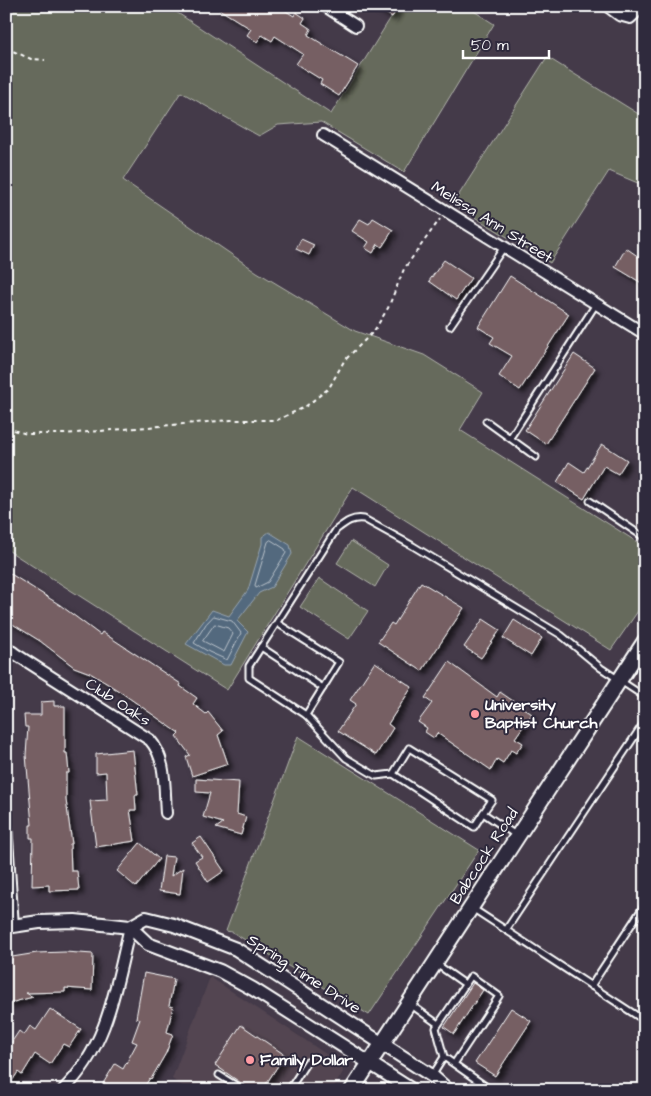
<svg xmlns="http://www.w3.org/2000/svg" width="651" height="1096" font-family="'Architects Daughter',sans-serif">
<defs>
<filter id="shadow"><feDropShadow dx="4.5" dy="4.5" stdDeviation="2.5" flood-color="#0009"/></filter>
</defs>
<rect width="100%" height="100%" fill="#443a49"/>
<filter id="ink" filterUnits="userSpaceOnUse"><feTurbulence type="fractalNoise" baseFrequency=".02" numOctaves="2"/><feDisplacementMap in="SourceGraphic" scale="10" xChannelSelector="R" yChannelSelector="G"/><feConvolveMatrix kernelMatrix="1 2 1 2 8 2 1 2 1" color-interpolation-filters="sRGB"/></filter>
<g filter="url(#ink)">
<polygon fill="#534551" points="210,977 338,1062 342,1066 343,1072 332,1090 188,1090 172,1079"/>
<g fill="#666a5b" stroke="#b2b4ad">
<polygon points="6,6 167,6 331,114 398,6 466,6 494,24 404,172 321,122 278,125 259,136 181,92 123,180 257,272 355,331 424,355 483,392 460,430 645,547 645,601 611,650 353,487 227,690 6,549"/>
<polygon points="547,57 645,118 645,186 609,171 550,263 453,204"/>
<polygon points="351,541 388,565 375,587 337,563"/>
<polygon points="319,578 368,611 349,639 300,607"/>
<polygon points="298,736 479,850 369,1015 232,932 226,931"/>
</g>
<polygon fill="#53697e" stroke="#98a5b2" points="269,532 290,545 292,554 272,587 259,593 237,621 248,632 231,665 224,665 186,644 212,610 229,616 248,590 262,544 262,537"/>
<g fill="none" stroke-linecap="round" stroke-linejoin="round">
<g stroke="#bac3cb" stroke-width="1">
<polygon points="271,540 285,549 286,553 268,582 256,588 255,585 268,542"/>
<polygon points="214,616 232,621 241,633 227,660 209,652 194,643 206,624"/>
<polygon points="215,624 228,628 233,634 224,652 203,641"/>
</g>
</g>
<g fill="#765f64" stroke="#fff" filter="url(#shadow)">
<polygon points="214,6 278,6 294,16 296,12 305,18 302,23 311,29 308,35 358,66 339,96 320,84 322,80 296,64 303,54 275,36 272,41 262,35 257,42 247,35 251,29"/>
<polygon points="374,6 399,6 392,17"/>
<polygon points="373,218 393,230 382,247 378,244 373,253 365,248 369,242 352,231 360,219 369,224"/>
<polygon points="301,239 314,245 309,255 296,249"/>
<polygon points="645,247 645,285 615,267 626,248 639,257"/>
<polygon points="444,260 471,278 456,300 429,281"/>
<polygon points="510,276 569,314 520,390 499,376 512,356 490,343 494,337 478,327"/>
<polygon points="574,354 595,368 546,444 525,430"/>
<polygon points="602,444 627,460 618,474 604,466 584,499 557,482 569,462 584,472"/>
<polygon points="6,571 60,605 100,635 102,632 181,684 180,686 197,698 193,704 206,714 208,712 223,731 218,735 228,764 192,776 186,757 190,755 176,736 179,733 119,691 90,673 74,667 40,641 6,620"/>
<polygon points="421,582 464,608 422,671 378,642 391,623 394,625"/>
<polygon points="483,619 500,630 481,658 464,647"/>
<polygon points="514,620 542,638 531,656 503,638"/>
<polygon points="375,662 412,687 388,724 393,728 376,755 338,731 356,704 350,700"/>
<polygon points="449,662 497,697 500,692 532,714 515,738 523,743 516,753 511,750 503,763 497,759 491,770 437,733 434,738 425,732 427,728 418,722 432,703 425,698"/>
<polygon points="54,701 54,706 65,706 65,753 67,753 69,773 66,773 66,800 72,844 70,844 71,871 77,871 79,890 49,891 49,885 32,886 33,838 30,838 30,825 32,825 26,755 28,727 25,727 24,715 41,715 41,702"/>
<polygon points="133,750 138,795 135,795 136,810 130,810 135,841 96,847 90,801 107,800 106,772 96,773 96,754"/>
<polygon points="196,779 239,782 237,814 246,817 241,835 216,828 223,823 203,817 210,793 196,792"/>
<polygon points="201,837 224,871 208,882 195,861 202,857 192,843"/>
<polygon points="140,843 159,859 136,887 117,871"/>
<polygon points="164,856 174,857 171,876 183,868 180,894 159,891"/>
<polygon points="65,952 93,954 92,990 65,988 65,992 26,993 33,997 6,1004 6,958 37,953"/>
<polygon points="144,973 174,979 169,1006 173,1007 167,1032 173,1034 166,1053 151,1079 150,1078 142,1090 99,1090 115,1064 123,1069 137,1043 132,1041 140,1019 136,1018"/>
<polygon points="473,983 483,990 454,1034 444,1027"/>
<polygon points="511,1008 531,1021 495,1076 475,1063"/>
<polygon points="50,1009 81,1029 69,1047 63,1044 50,1064 35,1054 22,1075 18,1072 6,1090 6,1039 11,1043 19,1031 24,1035 30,1026 36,1030"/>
<polygon points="241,1025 285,1055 262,1090 251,1090 215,1065"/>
</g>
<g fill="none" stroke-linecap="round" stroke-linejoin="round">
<defs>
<g id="service">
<polyline points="450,326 504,247"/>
<polyline points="486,421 536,457"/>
<polyline points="510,438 596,304"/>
<polyline points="590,501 645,538"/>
<polyline points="277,623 339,662 306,715"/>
<polyline points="261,647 323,688"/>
<polyline points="393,774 409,748 492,800 483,813"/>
<path d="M517,836L483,813L474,827L393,774L376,776L346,758L306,715L249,678V666L336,530C345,523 352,517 364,519L413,546L561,635L601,668L645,697"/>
<polyline points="472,908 645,1021"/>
<polyline points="506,930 645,721"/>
<polyline points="435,963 465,984"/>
<polyline points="591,986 645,904"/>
<polyline points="410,1004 438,1024"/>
<polyline points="454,1064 499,996 471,976 436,1028 444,1057 491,1090"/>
<polyline points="219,1075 243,1090"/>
<polyline points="432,1076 444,1057"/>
<polyline points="289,1090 307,1062"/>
</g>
<g id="minor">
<polyline points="325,6 356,26"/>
<polyline points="607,6 619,15 630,18 643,6"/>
<polyline points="323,135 645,334"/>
<path d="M6,648L150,740C167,759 164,789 166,813"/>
<polyline points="6,662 13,652"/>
<polyline points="6,824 13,926"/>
<path d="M63,1090C108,1047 116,985 130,927"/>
</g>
<g id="tertiary">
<polyline points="6,927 39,922 75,921 130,927 148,944 220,971 253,989 412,1090"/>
<polyline points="130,927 146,918 174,925 236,949 432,1076 448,1090"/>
</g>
<polyline id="secondary" points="352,1090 645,641"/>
</defs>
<use href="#service" stroke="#fff" stroke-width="9"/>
<use href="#minor" stroke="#fff" stroke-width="14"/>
<use href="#tertiary" stroke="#fff" stroke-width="16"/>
<use href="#secondary" stroke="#fff" stroke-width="18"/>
<g stroke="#fff" stroke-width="2" stroke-dasharray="4 4" stroke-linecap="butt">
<polyline points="6,48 31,59 45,60"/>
<polyline points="6,428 27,434 64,434 231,420 277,420 305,407 329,388 344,361 374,331 388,308 404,269 440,219"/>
</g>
<use href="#service" stroke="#2f2a3d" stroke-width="5"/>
<use href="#minor" stroke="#2f2a3d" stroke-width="10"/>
<use href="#tertiary" stroke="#2f2a3d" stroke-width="12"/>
<use href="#secondary" stroke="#2f2a3d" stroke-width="14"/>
</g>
</g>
<g fill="#ff9aa2" stroke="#2f2a3d" stroke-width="2">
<circle cx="475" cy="714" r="5"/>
<circle cx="250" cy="1060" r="5"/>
</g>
<g text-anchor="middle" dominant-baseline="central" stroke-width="4" stroke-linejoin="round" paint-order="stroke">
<g font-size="16" fill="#fff" stroke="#2f2a3d">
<text transform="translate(492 222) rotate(32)">Melissa Ann Street</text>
<text transform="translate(118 702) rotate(33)">Club Oaks</text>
<text transform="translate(484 856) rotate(-57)">Babcock Road</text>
<text transform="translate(304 974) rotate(33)">Spring Time Drive</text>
</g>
<g font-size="16" font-weight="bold" fill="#fff" stroke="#2f2a3d" text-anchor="start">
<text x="485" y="705">University<tspan x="485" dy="18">Baptist Church</tspan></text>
<text x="260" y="1060">Family Dollar</text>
</g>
</g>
<rect width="651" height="1096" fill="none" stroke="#2f2a3d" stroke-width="25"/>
<rect x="12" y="12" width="626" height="1071" fill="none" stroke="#fff" stroke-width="2" filter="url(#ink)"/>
<path d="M463 50v8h86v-8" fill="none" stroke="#ffffff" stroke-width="2.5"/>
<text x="471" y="50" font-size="15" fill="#ffffff" stroke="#2f2a3d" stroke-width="4" paint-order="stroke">50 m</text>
</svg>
